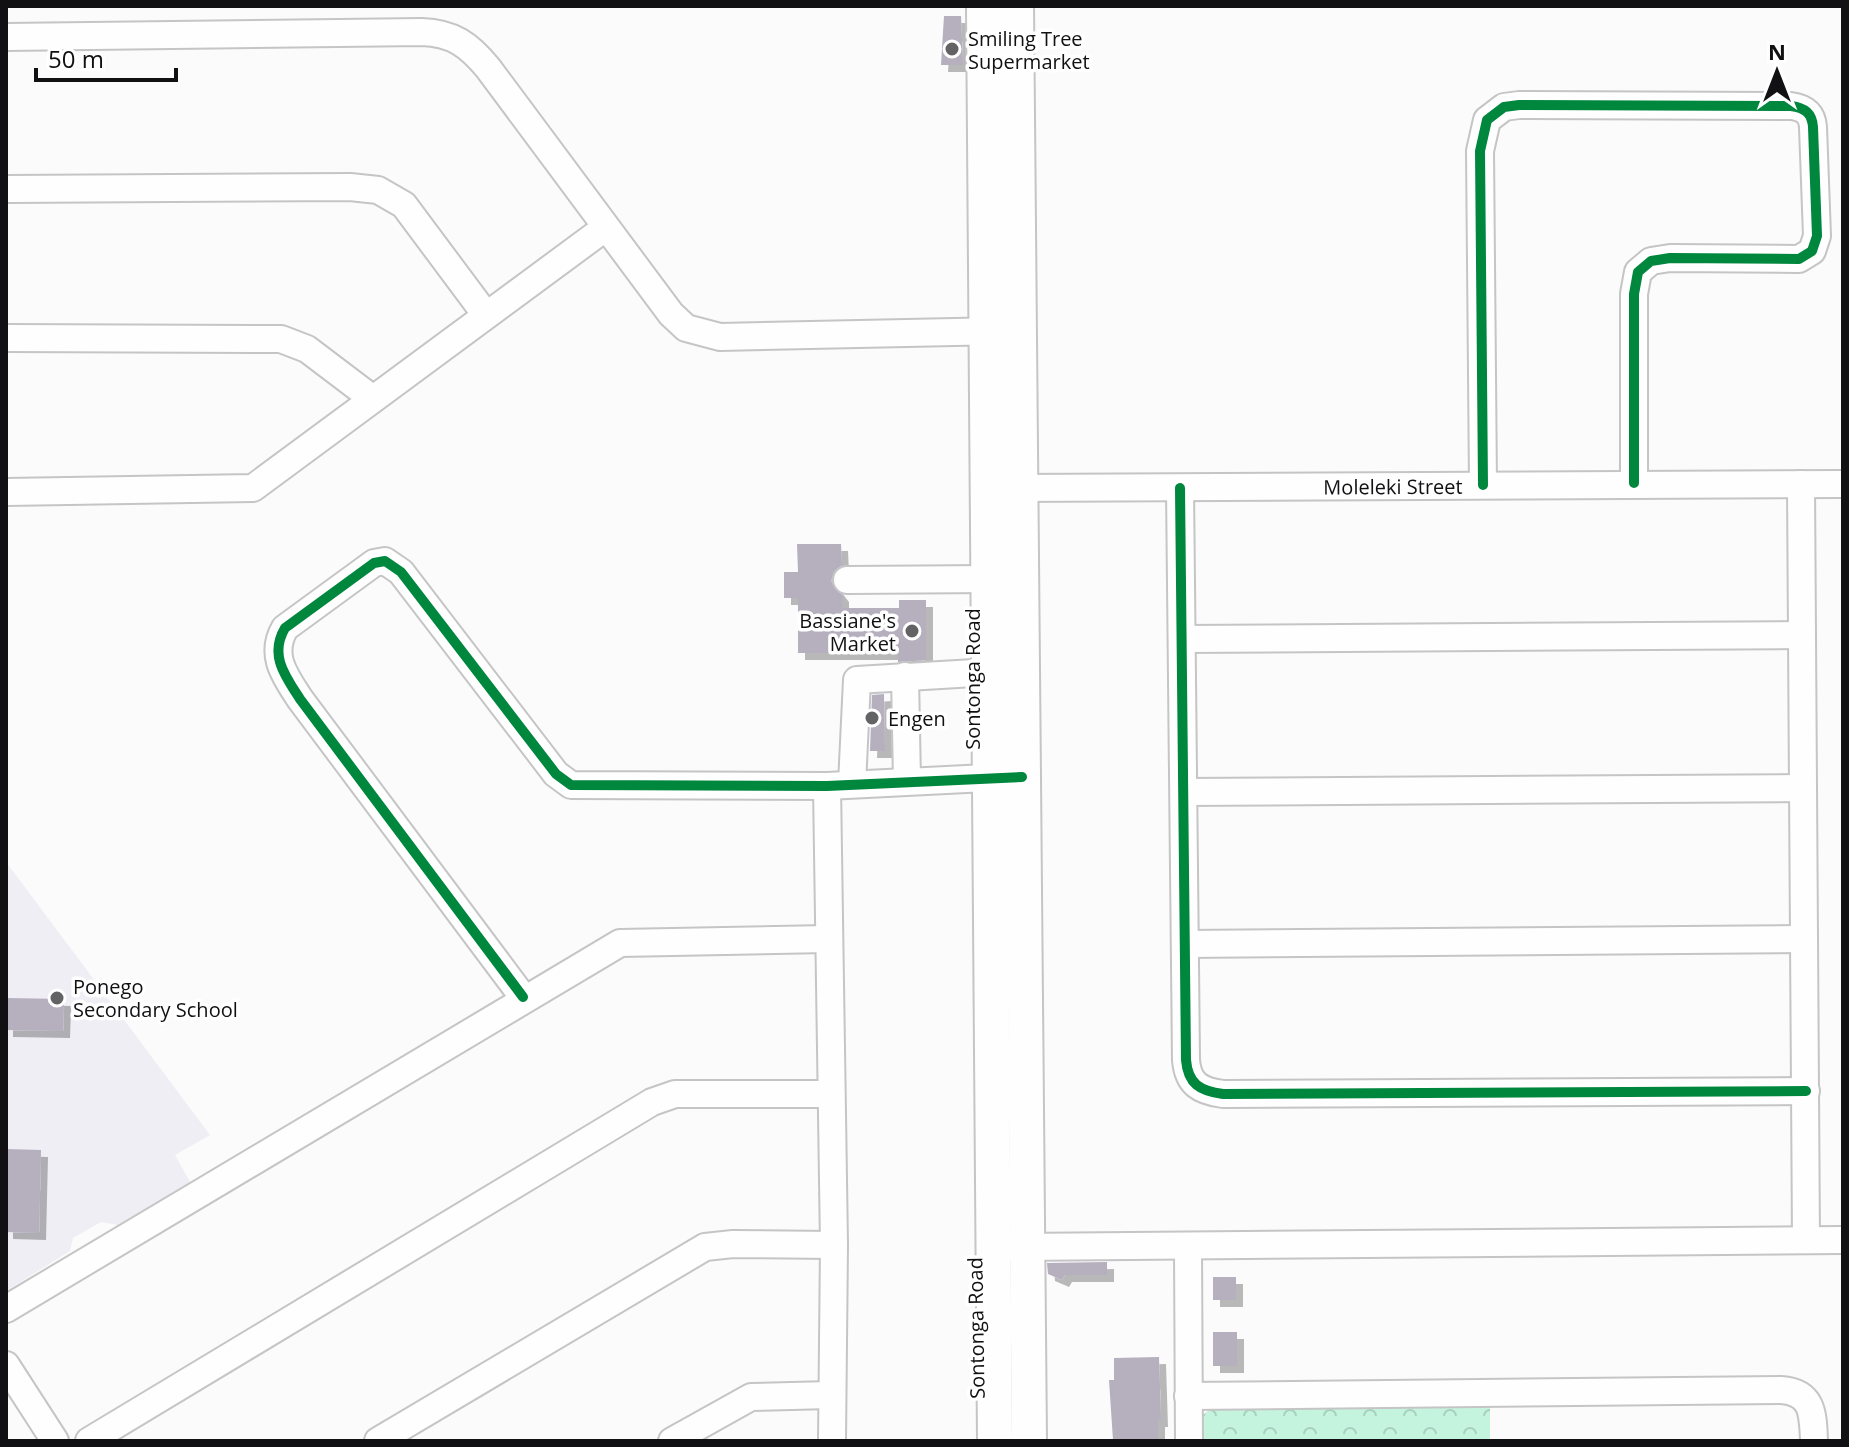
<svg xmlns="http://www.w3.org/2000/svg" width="1849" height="1447" font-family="'Open Sans',sans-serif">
<defs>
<pattern id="park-crowns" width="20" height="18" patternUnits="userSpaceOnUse" patternTransform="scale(2)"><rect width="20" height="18" fill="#c5f4de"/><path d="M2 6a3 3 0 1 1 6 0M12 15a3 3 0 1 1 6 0" fill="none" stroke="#a8d0be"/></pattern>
<filter id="shadow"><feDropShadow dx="7" dy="7" stdDeviation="0" flood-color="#0004"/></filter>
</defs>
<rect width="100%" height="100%" fill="#fbfbfc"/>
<polygon fill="#eeeef4" points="6,862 210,1135 175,1155 190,1182 118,1225 101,1222 73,1238 70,1251 6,1291"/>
<polygon fill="url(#park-crowns)" points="1490,1403 1490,1441 1197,1441 1199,1418 1215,1406"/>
<g fill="#b5afbe" filter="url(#shadow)">
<polygon points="944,16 961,16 963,65 941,65"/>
<polygon points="797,544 841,544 842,565 834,571 831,581 842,595 842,608 899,608 899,600 926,600 926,660 898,662 898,653 798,653 798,598 784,598 784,572 798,572"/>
<polygon points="884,694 885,751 870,751 872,695"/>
<polygon points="6,998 64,999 63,1031 6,1030"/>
<polygon points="6,1149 41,1150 39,1233 6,1232"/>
<polygon points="1107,1262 1107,1275 1065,1275 1062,1280 1048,1274 1047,1263"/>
<rect x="1213" y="1277" width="23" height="23"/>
<rect x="1213" y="1332" width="24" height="34"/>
<polygon points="1159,1357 1161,1420 1158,1420 1158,1441 1113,1440 1109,1380 1114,1380 1114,1358"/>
</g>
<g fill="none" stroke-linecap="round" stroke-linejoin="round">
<defs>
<g id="minor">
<path d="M6,37L422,32C453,33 469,45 488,68L671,314L686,328L720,337L1003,331"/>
<polyline points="6,189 350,187 378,190 404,205 486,315"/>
<polyline points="6,338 281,339 307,349 373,399"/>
<polyline points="1801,484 1806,1240"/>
<path d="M1483,485L1480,151L1487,120L1504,107L1519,105L1791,106C1805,108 1812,113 1813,127L1817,236L1812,251L1799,259L1670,258L1651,261L1638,272L1634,294V483"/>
<path id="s1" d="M1003,488L1843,484"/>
<path d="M1180,488L1186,1060C1188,1084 1200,1091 1223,1094L1806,1091"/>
<polyline points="6,492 253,488 605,228"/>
<polyline points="847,580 991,579"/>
<polyline points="1183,639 1802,635"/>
<polyline points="905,676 907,781"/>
<polyline points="852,784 857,680 991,672"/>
<polyline points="827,786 834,1245 832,1441"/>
<polyline points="1184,792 1803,788"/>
<polyline points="1185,944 1803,939"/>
<path d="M523,997L300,699C285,676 269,655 285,628L374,563L385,561L401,572L556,774L571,785L827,786L1006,777"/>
<polyline points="1011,1247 1843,1240"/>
<polyline points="1188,1248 1189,1441"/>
<polyline points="6,1309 620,943 828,939"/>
<polyline points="6,1365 55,1441"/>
<path d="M1188,1396L1781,1390C1813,1392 1813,1414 1814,1441"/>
<polyline points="89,1441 652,1102 675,1094 830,1094"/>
<polyline points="378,1441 705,1247 733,1244 834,1245"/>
<polyline points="672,1441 751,1397 831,1395"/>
</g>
<g id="major">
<polyline points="984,6 995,1441"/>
<polyline points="1016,6 1029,1441"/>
</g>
</defs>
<use href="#minor" stroke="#c5c5c6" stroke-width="30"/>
<use href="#major" stroke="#c5c5c6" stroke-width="38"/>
<use href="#minor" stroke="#fefeff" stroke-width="26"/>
<use href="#major" stroke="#fefeff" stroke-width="34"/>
<defs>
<g id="cycleway">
<path d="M1483,485L1480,151L1487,120L1504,107L1519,105L1791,106C1805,108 1812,113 1813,127L1817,236L1812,251L1799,259L1670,258L1651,261L1638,272L1634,294V483"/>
<path d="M1180,488L1186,1060C1188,1084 1200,1091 1223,1094L1806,1091"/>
<path d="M523,997L300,699C285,676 269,655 285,628L374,563L385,561L401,572L556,774L571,785L827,786L1022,777"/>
</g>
</defs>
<use href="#cycleway" stroke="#fff" stroke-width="15"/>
<use href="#cycleway" stroke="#00873e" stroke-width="10"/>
</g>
<g fill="#636365" stroke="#fff" stroke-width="3">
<circle cx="952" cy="49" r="8"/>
<circle cx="912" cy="631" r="8"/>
<circle cx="872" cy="718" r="8"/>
<circle cx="57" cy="998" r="8"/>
</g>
<g text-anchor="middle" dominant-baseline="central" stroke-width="7" stroke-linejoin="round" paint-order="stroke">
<g font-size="20" fill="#111113" stroke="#fff" text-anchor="start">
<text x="968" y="38">Smiling Tree<tspan x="968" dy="23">Supermarket</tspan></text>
<text x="896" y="620" text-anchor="end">Bassiane's<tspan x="896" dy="23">Market</tspan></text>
<text x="888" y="718">Engen</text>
<text x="73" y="986">Ponego<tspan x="73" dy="23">Secondary School</tspan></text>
</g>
<g font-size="20" fill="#111113" stroke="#fff">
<text stroke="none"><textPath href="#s1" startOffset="390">Moleleki Street</textPath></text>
<text transform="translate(972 679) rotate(-90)">Sontonga Road</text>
<text transform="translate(976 1328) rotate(-91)">Sontonga Road</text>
</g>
</g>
<rect width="1849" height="1447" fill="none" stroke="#111113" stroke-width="16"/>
<g transform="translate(1777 72)" stroke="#ffffff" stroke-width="6" paint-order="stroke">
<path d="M0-6L14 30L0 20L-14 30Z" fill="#111113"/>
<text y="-12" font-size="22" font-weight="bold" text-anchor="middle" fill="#111113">N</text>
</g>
<path d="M36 68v12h140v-12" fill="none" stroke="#111113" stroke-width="4"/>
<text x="48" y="68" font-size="24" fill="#111113" stroke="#ffffff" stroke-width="6" paint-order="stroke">50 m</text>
</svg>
